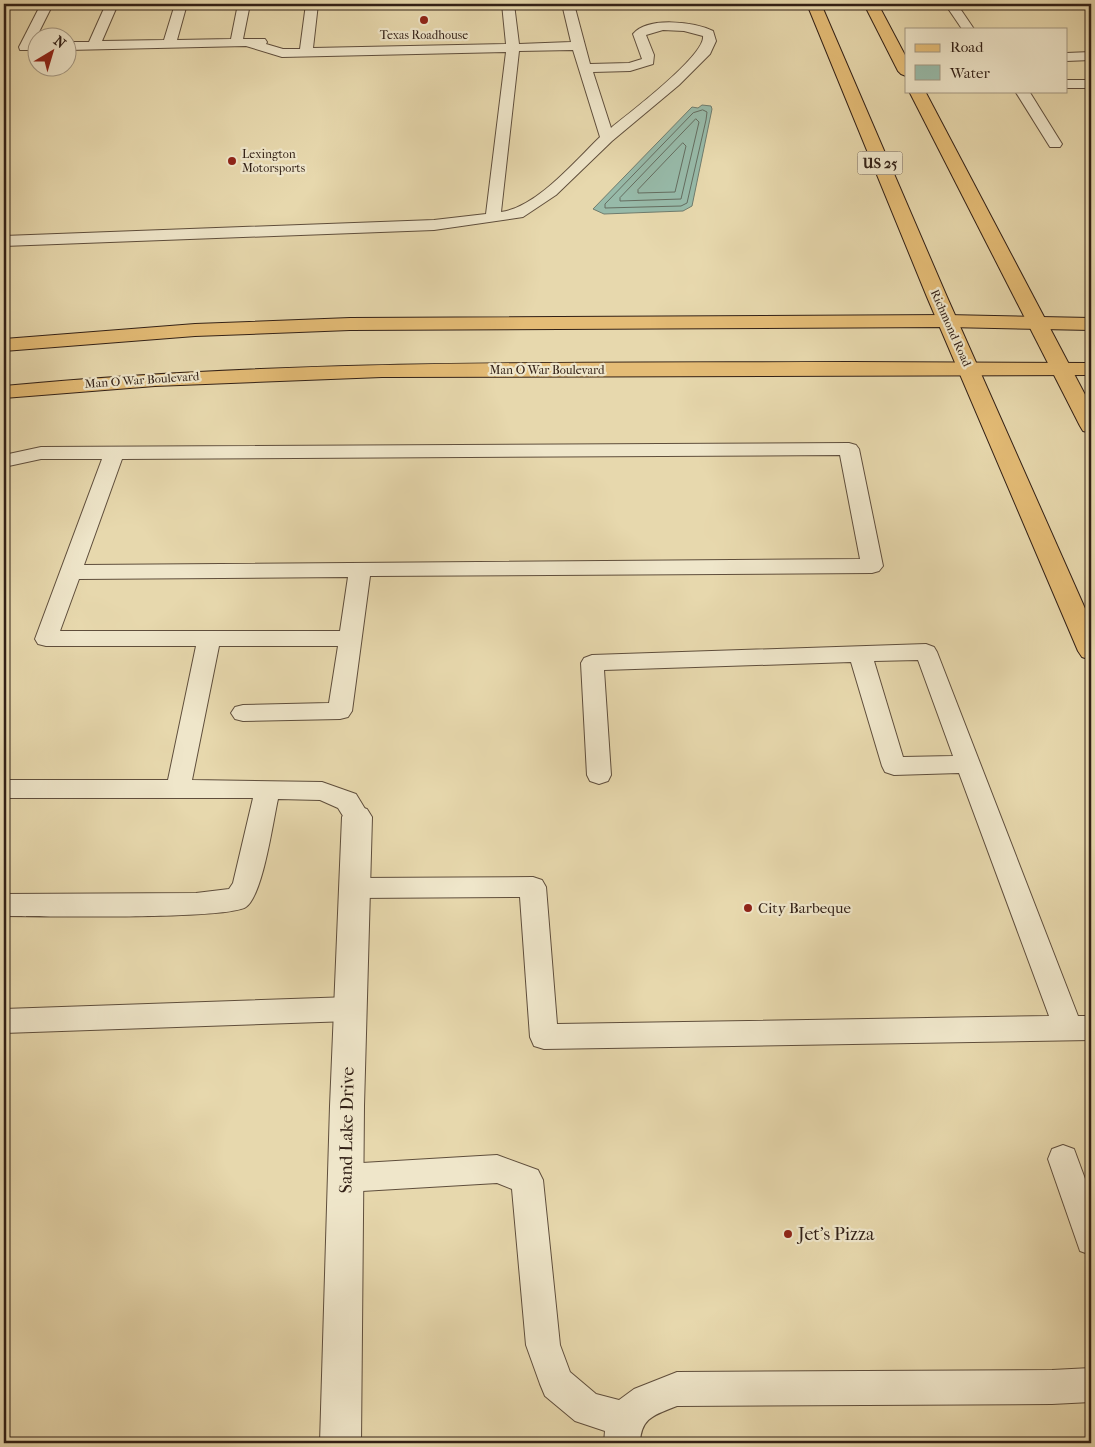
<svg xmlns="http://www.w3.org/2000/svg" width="1095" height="1447" font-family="'IM FELL French Canon',serif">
<rect width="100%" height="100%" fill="#e7d8ad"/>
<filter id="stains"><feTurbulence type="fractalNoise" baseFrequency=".004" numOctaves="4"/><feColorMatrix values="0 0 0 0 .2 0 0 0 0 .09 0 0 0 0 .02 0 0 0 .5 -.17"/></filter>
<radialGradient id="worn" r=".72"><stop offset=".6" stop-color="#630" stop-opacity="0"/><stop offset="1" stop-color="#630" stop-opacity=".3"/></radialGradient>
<polygon fill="#97baa9" stroke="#6f7c6e" points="702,105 711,106 712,109 692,206 683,211 604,214 593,209 692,107 698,108"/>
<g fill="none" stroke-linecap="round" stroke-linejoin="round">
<g stroke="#646d60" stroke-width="1">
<polygon points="703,110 707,112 706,120 687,203 681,206 605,208 605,204 693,113"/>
<polygon points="696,119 699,122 681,199 620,201 620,198"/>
<polygon points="683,143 686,146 675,192 638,193 638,190"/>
</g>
<defs>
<g id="service">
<polygon points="41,4 53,4 30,50 20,50 19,47"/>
<path d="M106,4H118L102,41L164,40L175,4H187L177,40L231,39L238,4H250L243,39H265L267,42L266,44L283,49H300L306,4H318L313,48L506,44L502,4H514L519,44L571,42L562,4H574L590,64L629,63L642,59L633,34C648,16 695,22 713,31L716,41L710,54L679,85L612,141L556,195L523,217L434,230L4,246V236L434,220L486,214L506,52L282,57L246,46L68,50V42H89ZM663,30L684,31L703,36C706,55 628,114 611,128L593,72L630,71L653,64L654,55L646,35ZM573,50L600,137C574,162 537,207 501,212L519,51Z"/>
<polygon points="945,4 957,4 974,29 962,29"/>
<rect x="1066" y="80" width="25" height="8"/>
<polygon points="1015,91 1029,91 1062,144 1060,147 1050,147"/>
<path d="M849,443L856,445L859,449L883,566L879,571L872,573L370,576L352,711L348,717L340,719L243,721L235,719L231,713L235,707L243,705L329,703L338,646H219L192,780L322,782L356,794L370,817L366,824L357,827L348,824L338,808L320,800L278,799C273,821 263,895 246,907C227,920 38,916 4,916V894L196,893L229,889L233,883L253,798H4V780H168L196,646H46L38,644L35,639L102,459H41L4,467V455L41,447ZM840,455L860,559L84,565L122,459ZM348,577L340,631H60L79,579Z"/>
<path d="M926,644L934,647L937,652L1078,1016H1091V1040L544,1049L534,1046L530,1037L520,897L355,898L346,895L342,888L346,881L355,878L533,877L542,880L546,887L557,1024L1049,1016L959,773L894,775L885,772L882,766L851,662L604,670L611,775L608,781L599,784L590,781L587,775L581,663L584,658L592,655ZM918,660L953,756L903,757L874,661Z"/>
<polygon points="350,997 360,1001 364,1009 360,1017 350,1021 4,1033 4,1009"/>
<polygon points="1063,1145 1074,1149 1091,1195 1091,1255 1080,1251 1048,1159 1052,1149"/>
<path d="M497,1155L538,1170L543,1180L560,1345L570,1372L596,1394L619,1400L634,1389L677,1372L1052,1370L1091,1368V1402L1052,1404L677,1406C655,1415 641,1417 640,1443H604L605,1431L575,1421L545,1396L540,1384L526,1345L512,1189L497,1183L345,1192L334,1188L329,1178L334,1168L345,1164Z"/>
</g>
<g id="minor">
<polygon points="1091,52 1091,60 1066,61 1066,53"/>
<polygon points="357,806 367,809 372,817 364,1106 361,1443 320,1443 330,1106 342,817 347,809"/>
</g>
<g id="primary">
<polygon points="947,315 1091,318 1091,330 947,327 350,330 195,336 4,351 4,339 195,324 350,318"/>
<path d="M850,362L1091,363V375L382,377L155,386L4,398V386C285,359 568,363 850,362Z"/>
</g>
<g id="trunk">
<polygon points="807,4 821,4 947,297 1091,622 1091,660 1082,657 1078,651 927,297"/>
<polygon points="864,4 878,4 906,57 906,76 901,74 898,71"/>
<polygon points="909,91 925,91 1091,406 1091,433 1083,431 1080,426"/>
</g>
</defs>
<use href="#service" stroke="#5f4e3c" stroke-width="2"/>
<use href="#minor" stroke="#5f4e3c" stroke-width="2"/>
<use href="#primary" stroke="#322016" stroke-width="2"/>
<use href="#trunk" stroke="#322016" stroke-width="2"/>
<use href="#service" fill="#efe6ca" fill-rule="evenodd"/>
<use href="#minor" fill="#efe6ca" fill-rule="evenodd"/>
<use href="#primary" fill="#e4bc76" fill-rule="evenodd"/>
<use href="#trunk" fill="#e4bc76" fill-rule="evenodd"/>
</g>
<g fill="#8f2418" stroke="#efe6ca" stroke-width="2">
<circle cx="424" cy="20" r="5"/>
<circle cx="232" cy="161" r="5"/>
<circle cx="748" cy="908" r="5"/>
<circle cx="788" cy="1234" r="5"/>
</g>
<g text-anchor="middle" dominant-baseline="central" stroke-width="4.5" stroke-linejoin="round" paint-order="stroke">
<g font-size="12" fill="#322016" stroke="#efe6ca">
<text x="424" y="35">Texas Roadhouse</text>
<text x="242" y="154" text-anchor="start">Lexington<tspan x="242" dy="14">Motorsports</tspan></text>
</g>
<g font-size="12" fill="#322016" stroke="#efe6ca">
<text transform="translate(951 328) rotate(66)">Richmond Road</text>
<text x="547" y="370">Man O War Boulevard</text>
<text transform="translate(142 380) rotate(-4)">Man O War Boulevard</text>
</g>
<rect fill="#efe6ca" stroke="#6b5b4c" stroke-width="1" x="857.5" y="151.5" width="45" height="23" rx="4"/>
<g font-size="14" font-weight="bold" fill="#322016">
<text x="880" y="163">US 25</text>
</g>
<g font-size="15" fill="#322016" stroke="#efe6ca" text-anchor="start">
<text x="758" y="908">City Barbeque</text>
</g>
<g font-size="18" fill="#322016" stroke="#efe6ca">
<text transform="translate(347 1130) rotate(-89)">Sand Lake Drive</text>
</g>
<g font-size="18" fill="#322016" stroke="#efe6ca" text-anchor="start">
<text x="798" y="1234">Jet's Pizza</text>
</g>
</g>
<rect width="1095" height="1447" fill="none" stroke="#e7d8ad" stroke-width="20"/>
<rect x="5" y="5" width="1085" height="1437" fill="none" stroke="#322016" stroke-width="2.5"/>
<rect x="10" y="10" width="1075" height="1427" fill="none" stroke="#322016"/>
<rect x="905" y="28" width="162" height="65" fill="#efe6ca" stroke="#a39782"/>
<rect x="915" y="44" width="25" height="8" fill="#e4bc76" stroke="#a39782"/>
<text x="950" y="52" font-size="15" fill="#322016">Road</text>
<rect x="915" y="65" width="25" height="15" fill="#97baa9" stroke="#a39782"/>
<text x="950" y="78" font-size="15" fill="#322016">Water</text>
<g transform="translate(52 52) rotate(38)"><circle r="24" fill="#efe6ca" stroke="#a39782"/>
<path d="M0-4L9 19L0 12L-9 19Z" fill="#8f2418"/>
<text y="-8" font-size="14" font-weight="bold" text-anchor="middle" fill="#322016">N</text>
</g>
<rect width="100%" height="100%" filter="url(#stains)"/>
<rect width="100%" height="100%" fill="url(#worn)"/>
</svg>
